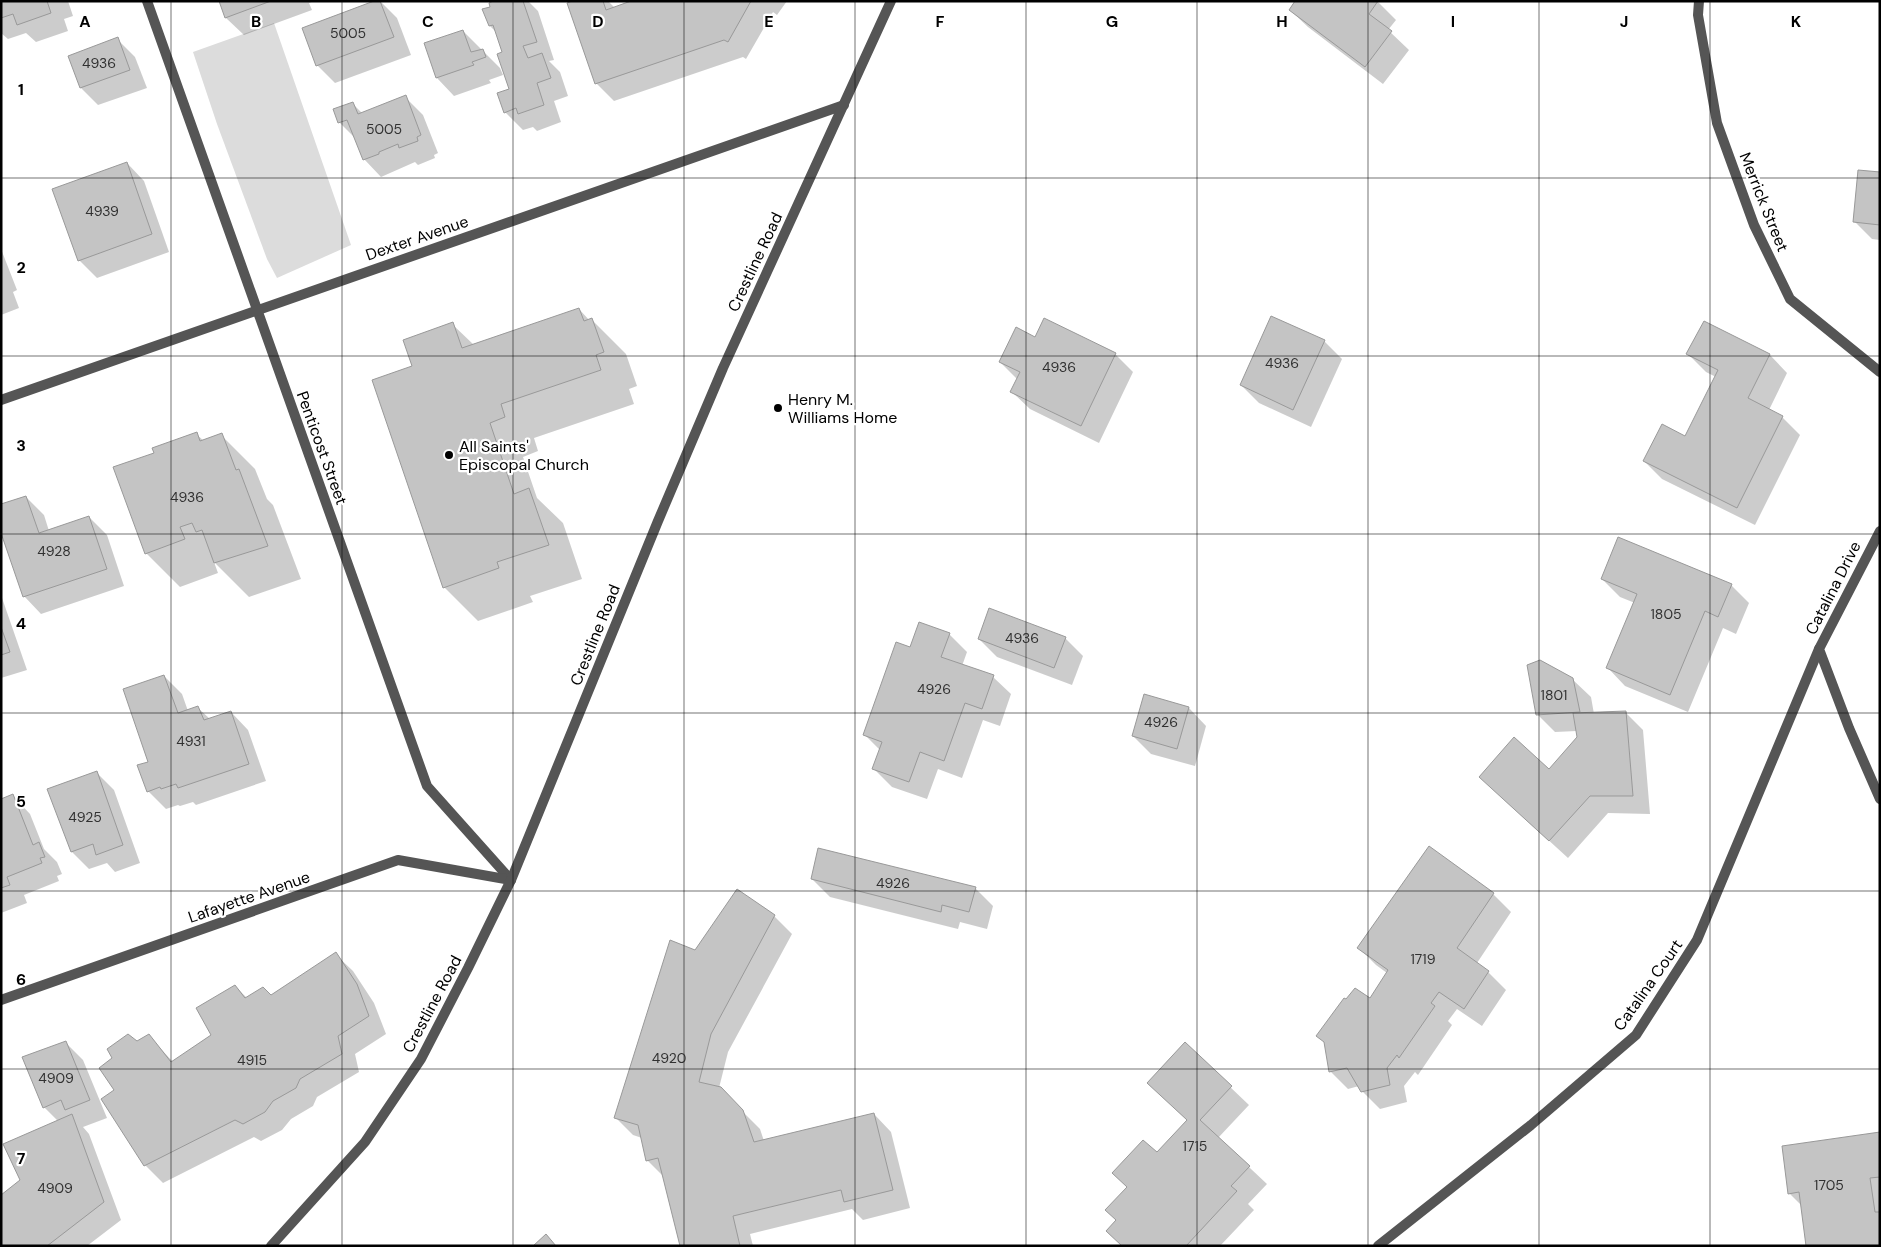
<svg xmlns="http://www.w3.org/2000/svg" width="1881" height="1247" font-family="'DM Sans',sans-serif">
<rect width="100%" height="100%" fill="#fff"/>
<polygon fill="#dcdcdc" points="274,23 351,245 277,278 267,259 217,124 193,52"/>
<g fill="#0003">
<polygon points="1,1 68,1 73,16 64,19 68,31 36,42 26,33 8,39 1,33"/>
<polygon points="220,1 314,1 309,3 312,10 244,35 226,18"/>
<polygon points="380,1 397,18 411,55 335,83 317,65"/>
<polygon points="497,1 528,1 538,11 554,60 549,61 560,72 568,96 554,101 561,122 537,131 533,127 523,130 505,112 511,90 504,53 497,33 490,26 492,7"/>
<polygon points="576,1 608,1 615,8 635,1 787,1 777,15 773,12 746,59 743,57 614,101 596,83"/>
<polygon points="1377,1 1396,20 1388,30 1409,50 1383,84 1308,27 1290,10"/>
<polygon points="463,31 500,68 503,75 489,80 491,83 454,96 437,78"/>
<polygon points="117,39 135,57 147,88 98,105 81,88"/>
<polygon points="405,97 423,115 438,153 434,155 435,158 418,165 415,162 381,177 364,159 355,138 339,122 353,104 363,114"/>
<polygon points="127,163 144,181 169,252 97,278 79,260"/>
<polygon points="1880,173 1880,240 1872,239 1854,221"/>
<polygon points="1,249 17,290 13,292 19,308 1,315"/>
<polygon points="579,309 590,321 592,320 626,354 637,386 629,389 634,404 534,438 538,451 523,457 537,498 563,523 582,579 530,596 533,602 478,621 444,587 413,367 452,324 474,345"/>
<polygon points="1704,322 1770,355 1787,373 1769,410 1782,417 1800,435 1755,525 1662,479 1644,461 1686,437 1716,377 1706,372 1688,354"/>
<polygon points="1036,339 1115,354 1133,372 1099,443 1030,409 1012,392 1018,380 1000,362"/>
<polygon points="1324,341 1342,359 1311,427 1259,403 1241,385"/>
<polygon points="196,434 204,441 221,435 255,469 267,499 273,505 301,579 249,597 214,562 218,573 180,587 146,553 155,454"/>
<polygon points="26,497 44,515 49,531 89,517 107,535 124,586 41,614 24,596"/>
<polygon points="1602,579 1731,585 1749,603 1736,634 1723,628 1688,712 1625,686 1608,668 1635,603 1620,597"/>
<polygon points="1,595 27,670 1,678"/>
<polygon points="949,634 967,652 962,666 993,677 1011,694 1000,726 983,720 962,778 938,769 927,799 892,787 874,769 880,750 865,735 911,648"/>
<polygon points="1065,638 1083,656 1072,685 997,657 979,639"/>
<polygon points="164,676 182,694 188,711 198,708 210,719 231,712 248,730 266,781 196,805 193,802 180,806 178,805 166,809 148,791 150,763"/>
<polygon points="1572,679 1591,697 1594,714 1625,712 1643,730 1650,814 1608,813 1568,858 1498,794 1549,771 1578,738 1577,731 1555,732 1537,714"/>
<polygon points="1189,708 1206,726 1195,766 1151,754 1133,736"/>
<polygon points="96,772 114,790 140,863 115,872 107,863 89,869 72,852"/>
<polygon points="13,796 30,814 44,849 57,862 62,874 57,876 59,881 24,895 27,903 1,913 1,801"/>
<polygon points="1430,848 1493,894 1511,912 1477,963 1488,972 1506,990 1482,1026 1457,1009 1448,1021 1452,1025 1418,1075 1415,1072 1404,1086 1407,1102 1380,1109 1362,1091 1359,1086 1348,1089 1330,1071 1370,1000 1387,973 1376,965 1358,947"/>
<polygon points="812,879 975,888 993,906 987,929 960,922 958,929 830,897"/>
<polygon points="737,891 774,916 792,934 728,1052 719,1088 760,1129 764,1141 874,1114 891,1132 910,1208 863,1220 852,1209 750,1234 753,1246 681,1246 664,1177 647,1160 642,1138 633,1135 615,1117 696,951"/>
<polygon points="335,954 353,971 374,1003 386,1034 355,1054 359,1072 317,1097 313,1106 291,1119 282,1130 261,1141 254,1137 163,1183 145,1165 116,1090 137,1043 149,1036 173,1062 213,1036 235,986 247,998 271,996"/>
<polygon points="65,1042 83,1060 107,1118 83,1127 89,1134 121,1220 87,1246 1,1246 22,1180 59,1122 44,1107"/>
<polygon points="1185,1044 1249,1105 1218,1138 1267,1184 1248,1204 1254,1210 1220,1246 1122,1246 1118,1220 1157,1154 1188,1121 1148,1083"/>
<polygon points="1880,1134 1880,1246 1802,1206 1789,1193"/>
</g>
<g fill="#c4c4c4" stroke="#999">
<polygon points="1,1 47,1 51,13 17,25 13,14 1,18"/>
<polygon points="219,1 271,1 225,18"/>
<polygon points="374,1 380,1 394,37 316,66 302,28"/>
<polygon points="493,1 523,1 537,42 523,46 528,58 542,53 551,78 537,83 544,105 518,114 516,108 504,113 497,93 509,89 497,54 502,52 493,25 489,26 482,9 490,7 489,3"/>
<polygon points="572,1 603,1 606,10 631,1 751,1 728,42 724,40 595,84 567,3"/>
<polygon points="1295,1 1378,1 1369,14 1392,31 1365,67 1289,10"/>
<polygon points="463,30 471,52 483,49 486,57 472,62 474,65 436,78 424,43"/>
<polygon points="118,37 130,70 80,88 68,56"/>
<polygon points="406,95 421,135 417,137 418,141 399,148 398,144 379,152 379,154 363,160 347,120 338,123 333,109 353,102 358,114"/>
<polygon points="127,162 152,234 78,261 52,189"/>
<polygon points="1858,170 1880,172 1880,225 1853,222"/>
<polygon points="579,308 584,321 592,318 604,352 596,355 601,370 501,404 505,417 490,423 514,494 529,488 549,545 497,562 499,568 443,588 372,380 412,366 403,340 453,322 462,348"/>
<polygon points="1271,316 1325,340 1293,410 1240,385"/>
<polygon points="1044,318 1116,353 1081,426 1010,392 1020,372 999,362 1016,327 1035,337"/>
<polygon points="1704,321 1770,354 1748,398 1783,416 1737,508 1643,461 1662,424 1685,436 1718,370 1686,354"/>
<polygon points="197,432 200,441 222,433 236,470 239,469 268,546 214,563 202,530 196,532 192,523 180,527 185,539 145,554 113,467 154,453 152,448"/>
<polygon points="26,496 39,533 89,516 107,569 23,597 1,533 1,504"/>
<polygon points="1618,537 1732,584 1718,617 1705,611 1670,695 1606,668 1637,594 1601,579"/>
<polygon points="989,608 1066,637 1054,668 978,639"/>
<polygon points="919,622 950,633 941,657 994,675 982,709 965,703 944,761 920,752 909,782 872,769 882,742 863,735 896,642 910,647"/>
<polygon points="1,627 10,652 1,655"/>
<polygon points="1540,660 1573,678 1580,712 1536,715 1527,665"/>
<polygon points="164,675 178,713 198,706 204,720 231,711 249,764 178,788 176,784 161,789 160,787 147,792 137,765 148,762 123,689"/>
<polygon points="1144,694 1189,707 1177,749 1132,736"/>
<polygon points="1626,711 1633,796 1590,796 1549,841 1479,777 1514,737 1549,769 1577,737 1573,713"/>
<polygon points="97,771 123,845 96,855 93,844 71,852 47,789"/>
<polygon points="13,794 33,845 39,842 45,857 40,858 42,863 7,877 10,885 1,888 1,799"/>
<polygon points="1429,846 1494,893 1457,948 1489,971 1464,1009 1439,992 1431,1003 1435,1006 1399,1058 1397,1055 1387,1068 1390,1085 1361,1092 1347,1068 1329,1072 1324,1042 1316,1036 1344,998 1346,999 1355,988 1370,998 1388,970 1357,948"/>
<polygon points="818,848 976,887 969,912 942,905 941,912 811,879"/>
<polygon points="737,889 775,915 711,1034 699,1082 721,1087 743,1110 754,1142 874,1113 893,1190 844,1202 841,1190 733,1216 740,1246 680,1246 658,1158 646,1161 638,1125 614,1118 670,940 695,950"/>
<polygon points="336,952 357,984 369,1016 338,1036 342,1054 300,1079 296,1088 273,1101 265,1112 243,1124 235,1120 144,1166 101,1099 114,1090 99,1068 112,1058 107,1049 128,1034 137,1041 149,1034 171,1062 211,1035 196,1008 235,985 245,998 263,987 271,995"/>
<polygon points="66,1041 90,1100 65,1110 61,1100 43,1108 22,1057"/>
<polygon points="1185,1042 1232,1086 1200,1120 1250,1166 1231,1186 1237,1191 1186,1246 1122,1246 1106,1231 1116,1220 1105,1210 1127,1187 1112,1173 1143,1140 1157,1152 1187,1120 1147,1083"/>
<polygon points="72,1114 104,1202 47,1246 1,1246 1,1195 20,1180 3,1144"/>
<polygon points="1880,1132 1880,1177 1870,1178 1875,1212 1880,1212 1880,1246 1806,1246 1799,1192 1788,1194 1782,1146"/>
<polygon points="546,1234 556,1246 533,1246"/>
</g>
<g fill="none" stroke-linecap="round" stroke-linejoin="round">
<g stroke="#555" stroke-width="10">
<polyline points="147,1 427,786 511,880"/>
<polyline points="1,400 844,105"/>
<polyline points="1880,531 1819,649 1849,728 1880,799"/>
<polyline points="1,1000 398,860 511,880"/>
<polyline points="1378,1246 1531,1125 1636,1035 1697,940 1819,649"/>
</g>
<g stroke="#555" stroke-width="10">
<polyline points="1699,1 1698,15 1717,123 1754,225 1790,299 1880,372"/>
<polyline points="271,1246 365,1142 421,1059 468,968 511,880 658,521 723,368 891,1"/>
</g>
</g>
<path fill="none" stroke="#000" stroke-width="1" stroke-opacity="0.55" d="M171,1V1246M342,1V1246M513,1V1246M684,1V1246M855,1V1246M1026,1V1246M1197,1V1246M1368,1V1246M1539,1V1246M1710,1V1246M1,178H1880M1,356H1880M1,534H1880M1,713H1880M1,891H1880M1,1069H1880"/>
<g fill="#000" stroke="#fff" stroke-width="2">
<circle cx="778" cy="408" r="5"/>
<circle cx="449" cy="455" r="5"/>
</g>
<g text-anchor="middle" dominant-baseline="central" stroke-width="4.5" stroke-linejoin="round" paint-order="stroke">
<g font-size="14" fill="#313131">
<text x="348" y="33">5005</text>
<text x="99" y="63">4936</text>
<text x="384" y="129">5005</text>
<text x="102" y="211">4939</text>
<text x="1282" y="363">4936</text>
<text x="1059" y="367">4936</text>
<text x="187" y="497">4936</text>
<text x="54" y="551">4928</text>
<text x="1666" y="614">1805</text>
<text x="1022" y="638">4936</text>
<text x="934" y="689">4926</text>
<text x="1554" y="695">1801</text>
<text x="1161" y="722">4926</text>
<text x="191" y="741">4931</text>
<text x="85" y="817">4925</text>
<text x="893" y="883">4926</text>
<text x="1423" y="959">1719</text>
<text x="669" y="1058">4920</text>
<text x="252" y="1060">4915</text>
<text x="56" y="1078">4909</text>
<text x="1195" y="1146">1715</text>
<text x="1829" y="1185">1705</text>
<text x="55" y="1188">4909</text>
</g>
<g font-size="16" fill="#000" stroke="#fff">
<text transform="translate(1764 202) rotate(68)">Merrick Street</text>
<text transform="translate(417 238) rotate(-19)">Dexter Avenue</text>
<text transform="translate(755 262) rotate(-65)">Crestline Road</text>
<text transform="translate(322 448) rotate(70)">Penticost Street</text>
<text transform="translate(1833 588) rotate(-63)">Catalina Drive</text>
<text transform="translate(595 635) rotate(-68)">Crestline Road</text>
<text transform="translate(249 897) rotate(-19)">Lafayette Avenue</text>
<text transform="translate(1648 985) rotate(-55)">Catalina Court</text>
<text transform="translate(432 1004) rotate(-62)">Crestline Road</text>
</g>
<g font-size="16" fill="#000" stroke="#fff" text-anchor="start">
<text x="788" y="399">Henry M.<tspan x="788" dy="18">Williams Home</tspan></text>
<text x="459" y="446">All Saints'<tspan x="459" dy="18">Episcopal Church</tspan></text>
</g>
</g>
<g font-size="16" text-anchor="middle" font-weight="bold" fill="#000" stroke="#fff" stroke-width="4.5" stroke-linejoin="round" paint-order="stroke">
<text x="85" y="27">A</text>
<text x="256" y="27">B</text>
<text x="428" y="27">C</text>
<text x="598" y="27">D</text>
<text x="769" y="27">E</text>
<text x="940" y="27">F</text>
<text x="1112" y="27">G</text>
<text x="1282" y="27">H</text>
<text x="1453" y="27">I</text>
<text x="1624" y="27">J</text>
<text x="1796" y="27">K</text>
<text x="21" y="95">1</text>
<text x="21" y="273">2</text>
<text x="21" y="451">3</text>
<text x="21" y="629">4</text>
<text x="21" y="807">5</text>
<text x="21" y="985">6</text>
<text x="21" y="1164">7</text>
</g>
<rect width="1881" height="1247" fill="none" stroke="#000000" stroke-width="5"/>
</svg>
